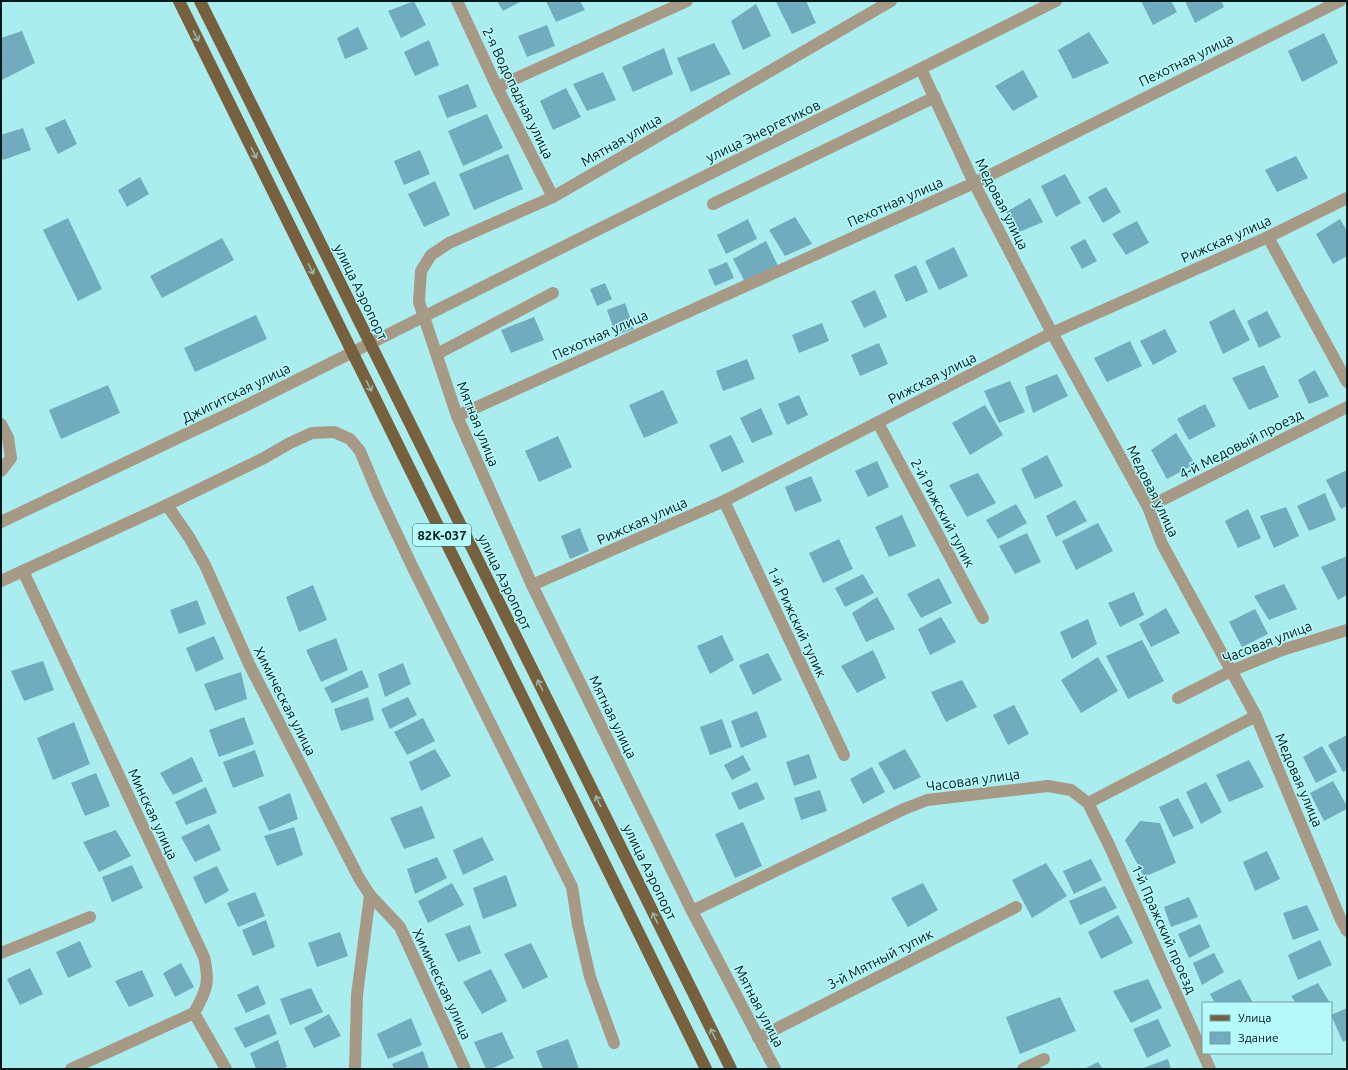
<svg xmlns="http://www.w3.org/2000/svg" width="1348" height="1070" font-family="Ubuntu,sans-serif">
<rect width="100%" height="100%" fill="#aaedef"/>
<g fill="#70acbe">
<polygon points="414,1 426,25 401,38 388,11"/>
<polygon points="497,1 522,1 503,11"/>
<polygon points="546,1 580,1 585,10 556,22"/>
<polygon points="778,1 806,1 816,23 792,34 776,2"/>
<polygon points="1141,1 1171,1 1177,12 1153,25"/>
<polygon points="1185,1 1221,1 1224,7 1195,23"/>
<polygon points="756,4 771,36 743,50 731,21"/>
<polygon points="547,25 555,46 527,57 518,36"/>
<polygon points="358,27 368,49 345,59 337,38"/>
<polygon points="22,31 35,63 2,80 1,38"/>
<polygon points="1089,32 1109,63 1073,79 1058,50"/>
<polygon points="1324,33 1338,63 1302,82 1288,51"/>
<polygon points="429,40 439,65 415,76 404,52"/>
<polygon points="714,43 731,74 691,92 677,58"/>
<polygon points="664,48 673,74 633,92 622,67"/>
<polygon points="1023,70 1038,97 1013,111 995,86"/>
<polygon points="603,72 616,100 587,111 573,84"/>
<polygon points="468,84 477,107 447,118 438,96"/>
<polygon points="566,88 581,117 553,130 540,101"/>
<polygon points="487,114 503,148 463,166 448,131"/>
<polygon points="65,119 77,144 58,154 45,128"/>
<polygon points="23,128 31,150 3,160 1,156 1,135"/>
<polygon points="420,150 430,174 404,185 394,161"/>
<polygon points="508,154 523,189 474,210 459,174"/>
<polygon points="1296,156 1308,178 1277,192 1265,170"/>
<polygon points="1065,174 1081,203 1056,217 1041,186"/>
<polygon points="140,177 149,194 127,207 118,190"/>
<polygon points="435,181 450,215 424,227 408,194"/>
<polygon points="1106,187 1121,212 1103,223 1088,197"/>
<polygon points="1030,198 1043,222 1019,232 1006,212"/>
<polygon points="795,217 812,244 785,256 769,230"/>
<polygon points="68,218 102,289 78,301 43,230"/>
<polygon points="748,219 757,239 726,254 717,235"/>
<polygon points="1340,219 1347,231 1347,256 1333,264 1316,234"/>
<polygon points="1137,221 1149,243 1126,255 1112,234"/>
<polygon points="222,238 234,260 162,298 150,276"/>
<polygon points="1085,239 1097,261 1082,269 1070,247"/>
<polygon points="766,241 779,268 745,282 733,259"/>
<polygon points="954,247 968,276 939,290 925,261"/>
<polygon points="727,262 734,278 715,286 708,270"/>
<polygon points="916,265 928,292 906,302 894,275"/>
<polygon points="605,283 612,299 597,306 590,289"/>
<polygon points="875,290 887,317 864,328 851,301"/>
<polygon points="625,303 634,329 616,335 607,310"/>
<polygon points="1234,309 1250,340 1223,354 1209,322"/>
<polygon points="1267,311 1281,337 1259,348 1247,321"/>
<polygon points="256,315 267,339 195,372 184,348"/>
<polygon points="534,317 544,340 511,353 501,330"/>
<polygon points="822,323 829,341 799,353 792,335"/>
<polygon points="1165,329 1177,352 1153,365 1140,341"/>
<polygon points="1130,341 1142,366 1107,382 1094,358"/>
<polygon points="879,343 888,364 860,376 851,355"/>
<polygon points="747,359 755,379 723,391 716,371"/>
<polygon points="1264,365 1279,397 1249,410 1232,378"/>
<polygon points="1315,370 1329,396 1309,404 1298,380"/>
<polygon points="1057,374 1068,396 1033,413 1025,387"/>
<polygon points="1010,381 1025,412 999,423 984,391"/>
<polygon points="108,385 120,413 61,439 49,410"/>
<polygon points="663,390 678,423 644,438 629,405"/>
<polygon points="799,395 808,415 787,425 778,404"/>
<polygon points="1205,404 1216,426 1189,440 1177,419"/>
<polygon points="985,405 1003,435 970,455 952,423"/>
<polygon points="761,408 773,434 752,443 740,418"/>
<polygon points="1176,433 1195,464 1167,479 1151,450"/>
<polygon points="731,435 744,462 722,472 709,445"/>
<polygon points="558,436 572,467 539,482 525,451"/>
<polygon points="1047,455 1063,486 1035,499 1021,469"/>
<polygon points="877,461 889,487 868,497 855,471"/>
<polygon points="1347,470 1347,506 1341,509 1326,480"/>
<polygon points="978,473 996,503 967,517 949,485"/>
<polygon points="811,476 822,501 795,512 785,487"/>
<polygon points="1325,493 1336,520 1309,531 1297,506"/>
<polygon points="1075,500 1087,521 1056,537 1046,516"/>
<polygon points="1016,504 1027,523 998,539 986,520"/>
<polygon points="1286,507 1299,536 1274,548 1260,516"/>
<polygon points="1248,509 1261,538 1238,548 1225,521"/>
<polygon points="902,515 916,546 889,557 875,527"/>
<polygon points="1098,523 1113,551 1076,570 1062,541"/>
<polygon points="580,528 589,551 570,559 561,536"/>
<polygon points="1027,533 1041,562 1015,574 999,546"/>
<polygon points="839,539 853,569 823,583 809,553"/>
<polygon points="1347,556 1347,595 1338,600 1321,567"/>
<polygon points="863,574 874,593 845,607 835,588"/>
<polygon points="939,578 952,603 921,618 907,594"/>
<polygon points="1284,584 1297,609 1269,620 1254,596"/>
<polygon points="313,585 327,620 299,632 286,597"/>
<polygon points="1134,592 1144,615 1120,627 1108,603"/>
<polygon points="877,597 895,629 866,642 852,613"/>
<polygon points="197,600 206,624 179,634 170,610"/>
<polygon points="1166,608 1180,633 1151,647 1139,624"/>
<polygon points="1255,609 1268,634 1242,647 1229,622"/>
<polygon points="941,617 956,642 930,655 918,629"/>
<polygon points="1088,619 1097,644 1072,659 1060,632"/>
<polygon points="722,635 734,660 710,674 697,646"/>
<polygon points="214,636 224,659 196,672 186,648"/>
<polygon points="336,638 348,670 321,682 306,650"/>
<polygon points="1142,640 1164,681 1128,699 1106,656"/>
<polygon points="873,650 886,678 857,693 841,666"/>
<polygon points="768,653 782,680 753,695 739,665"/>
<polygon points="1098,657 1118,691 1081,713 1061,680"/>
<polygon points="43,661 54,690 24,701 11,671"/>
<polygon points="403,663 411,684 385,697 378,674"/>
<polygon points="362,670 369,687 332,703 324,688"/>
<polygon points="241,672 247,699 215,711 204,684"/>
<polygon points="962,680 977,707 946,722 931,692"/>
<polygon points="368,697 374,720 341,731 334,709"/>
<polygon points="408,697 417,715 390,729 381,709"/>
<polygon points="1014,705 1029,734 1008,745 993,715"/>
<polygon points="757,711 767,737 741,748 731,721"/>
<polygon points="244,717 254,744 219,757 209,730"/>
<polygon points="423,718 435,741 407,755 394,732"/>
<polygon points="722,719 732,747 710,755 700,727"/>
<polygon points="74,722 90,764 53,780 37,738"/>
<polygon points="1347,735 1347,770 1343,772 1328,745"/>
<polygon points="1322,746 1337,772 1316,783 1303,757"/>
<polygon points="435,749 451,776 421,791 409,762"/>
<polygon points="905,749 921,777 894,790 878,763"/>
<polygon points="255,750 264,776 233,788 223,762"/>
<polygon points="809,754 817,778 794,786 786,762"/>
<polygon points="743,755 751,770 732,780 724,765"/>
<polygon points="192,757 203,781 173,795 160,773"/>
<polygon points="1249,760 1264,787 1229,802 1216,775"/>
<polygon points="872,767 885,792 863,804 850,779"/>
<polygon points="96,773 110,806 85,816 71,783"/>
<polygon points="1333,781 1347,806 1347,809 1324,821 1310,793"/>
<polygon points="757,782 765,799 739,810 731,793"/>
<polygon points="1206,782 1222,812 1201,824 1186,792"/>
<polygon points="206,787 217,813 186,825 175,802"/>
<polygon points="820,790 827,811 801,820 794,798"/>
<polygon points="290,793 298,819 269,831 258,807"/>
<polygon points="1178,798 1194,828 1173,837 1159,807"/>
<polygon points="422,806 435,838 404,849 390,818"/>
<polygon points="1140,821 1160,823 1176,863 1144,877 1125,840"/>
<polygon points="743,822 762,866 735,878 715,834"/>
<polygon points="209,824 221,850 195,862 181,837"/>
<polygon points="294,827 303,855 277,866 264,836"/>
<polygon points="116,830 131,856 99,872 83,842"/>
<polygon points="482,837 494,860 463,875 453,850"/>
<polygon points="1267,851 1280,879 1255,891 1243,862"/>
<polygon points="437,857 447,878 415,894 407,869"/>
<polygon points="1091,859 1102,880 1074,894 1063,871"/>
<polygon points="1046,863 1067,896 1032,918 1012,880"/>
<polygon points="132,865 143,888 112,902 102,877"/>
<polygon points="217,866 229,891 205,904 193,877"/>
<polygon points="506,875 517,906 483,919 473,888"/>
<polygon points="452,883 464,905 428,923 418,901"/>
<polygon points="923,883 938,910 908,927 891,898"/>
<polygon points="1105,886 1117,908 1080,925 1069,901"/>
<polygon points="255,892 265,916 238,927 227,903"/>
<polygon points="1189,897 1198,917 1171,927 1164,907"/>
<polygon points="1307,905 1319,930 1293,940 1283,913"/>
<polygon points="1118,915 1133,943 1101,959 1088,932"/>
<polygon points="266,920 275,947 253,956 242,930"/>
<polygon points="1200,924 1210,947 1189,958 1178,934"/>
<polygon points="470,925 481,953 458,962 445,934"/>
<polygon points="340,932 348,956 317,967 308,943"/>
<polygon points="1320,940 1332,965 1298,980 1288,955"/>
<polygon points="80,941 92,967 68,978 56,952"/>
<polygon points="531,943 548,977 523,989 504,954"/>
<polygon points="1214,953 1224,972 1202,985 1193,963"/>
<polygon points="181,963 194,987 175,997 163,973"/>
<polygon points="30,968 43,994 20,1005 7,979"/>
<polygon points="491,969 507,1001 482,1014 463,982"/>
<polygon points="142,970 154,996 129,1007 115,981"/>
<polygon points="1148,979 1162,1008 1131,1023 1113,991"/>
<polygon points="1240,979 1253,1003 1215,1003 1210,994"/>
<polygon points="1318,983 1330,1003 1296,1003 1291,996"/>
<polygon points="258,985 266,1004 246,1013 237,995"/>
<polygon points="311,988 323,1012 290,1025 280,999"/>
<polygon points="1060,997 1076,1031 1020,1054 1006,1017"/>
<polygon points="1347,1008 1347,1040 1343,1042 1331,1015"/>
<polygon points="269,1014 277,1034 245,1048 234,1028"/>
<polygon points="329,1014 341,1036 314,1048 304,1028"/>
<polygon points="411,1018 422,1045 388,1059 377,1034"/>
<polygon points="1158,1019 1171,1046 1147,1058 1133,1029"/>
<polygon points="502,1032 514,1058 491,1069 486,1069 474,1042"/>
<polygon points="568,1039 579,1069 543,1069 536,1051"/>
<polygon points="278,1040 287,1067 281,1069 256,1069 250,1053"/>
<polygon points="423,1051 429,1069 394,1069 392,1064"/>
<polygon points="1168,1059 1171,1069 1140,1069"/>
<polygon points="1098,1062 1103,1069 1084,1069"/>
</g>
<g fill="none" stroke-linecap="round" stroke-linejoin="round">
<g stroke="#a69a87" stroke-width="12">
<polyline points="457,1 497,87 553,197"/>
<polyline points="921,69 974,183 1052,333 1148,507 1162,544 1256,716 1341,920 1347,931"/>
<polyline points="497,87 687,1"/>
<polyline points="713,204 935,97"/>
<polyline points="1268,237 1347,382"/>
<polyline points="483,287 1056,1"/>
<polyline points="437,354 553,293"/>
<polyline points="457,416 974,183 1340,1"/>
<polyline points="878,423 983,618"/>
<polyline points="1,424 8,438 11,458 1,471"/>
<polyline points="724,501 844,755"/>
<polyline points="167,505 264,458 290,443 312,433 334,432 350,439 360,451 378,494 413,568 572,887 578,925 590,977 614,1043"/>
<polyline points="1148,507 1347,407"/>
<path d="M23,571L204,957C210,982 207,990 194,1013L226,1069"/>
<polyline points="1,581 167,505 189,537 205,565 249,664 359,878 370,895 400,927 465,1069"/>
<polyline points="532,585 724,501 1052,333 1268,237 1347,198"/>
<polyline points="1178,698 1231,671 1282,650 1347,630"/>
<polyline points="1088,803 1109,845 1210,1069"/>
<polyline points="692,911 904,809 927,800 1048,786 1071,790 1088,803 1256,716"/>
<polyline points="1,953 90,917"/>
<polyline points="758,1038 1016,907"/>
<polyline points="71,1069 194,1013"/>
<polyline points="355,1069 357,995 370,895"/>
<polyline points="775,1069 692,911 532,585 457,416 419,302 421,271 431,255 449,243 553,197 891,1"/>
<polyline points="1023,1069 1044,1059"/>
</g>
<polyline stroke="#a69a87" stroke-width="12" points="1,522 245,406 483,287"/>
<g stroke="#76603e" stroke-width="12">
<polyline points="179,1 706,1069"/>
<polyline points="200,1 731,1069"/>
</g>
</g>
<defs><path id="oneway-shaft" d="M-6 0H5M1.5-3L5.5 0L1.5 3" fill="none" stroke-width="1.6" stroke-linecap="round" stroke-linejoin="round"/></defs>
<g stroke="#9ab5a6">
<use href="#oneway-shaft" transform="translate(196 36) rotate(64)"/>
<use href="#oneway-shaft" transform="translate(254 153) rotate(64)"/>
<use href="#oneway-shaft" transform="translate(311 269) rotate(64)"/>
<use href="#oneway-shaft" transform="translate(369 386) rotate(64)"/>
<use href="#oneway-shaft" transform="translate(540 685) rotate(-116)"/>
<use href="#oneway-shaft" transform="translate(598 801) rotate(-116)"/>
<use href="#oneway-shaft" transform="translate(655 918) rotate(-116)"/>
<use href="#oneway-shaft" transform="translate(713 1034) rotate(-116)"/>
</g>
<g text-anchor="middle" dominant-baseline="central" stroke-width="3" stroke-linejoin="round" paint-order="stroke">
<rect fill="#b7fafc" stroke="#375d5f" stroke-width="1" x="413" y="524" width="58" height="22" rx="3"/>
<g font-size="13" font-weight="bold" fill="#001a1c">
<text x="442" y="535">82К-037</text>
</g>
<g font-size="14" fill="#001a1c" stroke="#b7fafc">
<text transform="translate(1186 60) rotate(-26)">Пехотная улица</text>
<text transform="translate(518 93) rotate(64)">2-я Водопадная улица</text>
<text transform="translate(763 131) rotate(-26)">улица Энергетиков</text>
<text transform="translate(621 140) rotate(-30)">Мятная улица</text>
<text transform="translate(895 202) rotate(-24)">Пехотная улица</text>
<text transform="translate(1002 204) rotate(63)">Медовая улица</text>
<text transform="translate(1226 239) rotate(-24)">Рижская улица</text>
<text transform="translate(361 292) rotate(64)">улица Аэропорт</text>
<text transform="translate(600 335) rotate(-24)">Пехотная улица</text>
<text transform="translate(932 378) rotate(-27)">Рижская улица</text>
<text transform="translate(236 393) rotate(-26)">Джигитская улица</text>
<text transform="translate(478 424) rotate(68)">Мятная улица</text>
<text transform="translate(1241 444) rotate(-27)">4-й Медовый проезд</text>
<text transform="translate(1153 491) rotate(64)">Медовая улица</text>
<text transform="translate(943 513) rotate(62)">2-й Рижский тупик</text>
<text transform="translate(642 521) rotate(-24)">Рижская улица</text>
<text transform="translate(505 582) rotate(64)">улица Аэропорт</text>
<text transform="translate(797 622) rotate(65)">1-й Рижский тупик</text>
<text transform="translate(1267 642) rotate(-21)">Часовая улица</text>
<text transform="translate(285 701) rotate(63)">Химическая улица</text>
<text transform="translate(613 717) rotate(64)">Мятная улица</text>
<text transform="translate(973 780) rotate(-8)">Часовая улица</text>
<text transform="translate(1299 780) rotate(67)">Медовая улица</text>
<text transform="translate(153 814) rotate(65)">Минская улица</text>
<text transform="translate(650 872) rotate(64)">улица Аэропорт</text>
<text transform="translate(1164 929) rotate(66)">1-й Пражский проезд</text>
<text transform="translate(880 959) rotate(-27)">3-й Мятный тупик</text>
<text transform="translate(442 984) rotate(65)">Химическая улица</text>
<text transform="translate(759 1006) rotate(62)">Мятная улица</text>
</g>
</g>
<rect width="1348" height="1070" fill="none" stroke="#001a1c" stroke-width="4"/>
<rect x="1202" y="1002" width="130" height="52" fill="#b7fafc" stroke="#6ea0a2"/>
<rect x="1210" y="1015" width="20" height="6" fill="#76603e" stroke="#6ea0a2"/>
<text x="1238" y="1022" font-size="12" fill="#001a1c">Улица</text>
<rect x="1210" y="1032" width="20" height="12" fill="#70acbe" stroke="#6ea0a2"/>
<text x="1238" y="1042" font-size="12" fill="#001a1c">Здание</text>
</svg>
